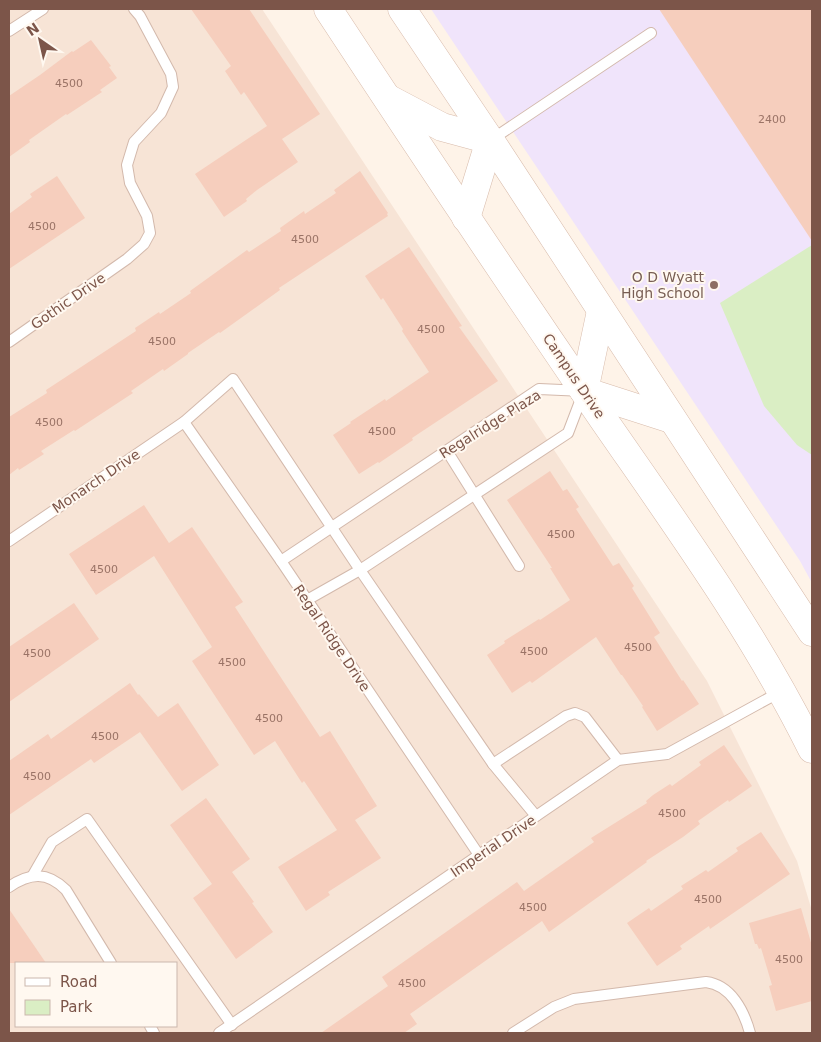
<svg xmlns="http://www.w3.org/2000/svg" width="821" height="1042" font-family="'DejaVu Sans',sans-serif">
<rect width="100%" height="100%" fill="#fef3e8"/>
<path fill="#f7e4d6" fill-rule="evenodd" d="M9,9H262L707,681L797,861L812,911V1033H9ZM16,963H176V1026H16Z"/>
<polygon fill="#f0e4fb" points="431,9 812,9 812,583 800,561"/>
<polygon fill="#daeec4" points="812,245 812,455 797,445 764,406 720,303"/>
<g fill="#f6cebd">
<polygon points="191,9 249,9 320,114 282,139 298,162 257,190 246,199 247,201 224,217 195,174 267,126 244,92 241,95 225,71 231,66"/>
<polygon points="659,9 812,9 812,241"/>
<polygon points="91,40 111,66 109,67 117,78 100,90 102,92 67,115 66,114 29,140 30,142 9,157 9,96 40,75 72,51 73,52"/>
<polygon points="360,171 388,213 387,214 388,216 279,288 280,290 220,333 219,332 188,353 188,354 164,371 163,369 131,391 133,393 75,431 74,430 41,451 44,454 19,470 18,468 9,475 9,417 47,393 46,390 136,331 135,328 159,312 160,314 191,293 190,291 247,250 249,252 281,231 280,228 287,223 304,211 305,214 336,193 334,190"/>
<polygon points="57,176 85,218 9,269 9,214 32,197 30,194"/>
<polygon points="409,247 462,326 459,327 498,381 412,438 413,440 379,463 378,462 359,474 333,435 351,423 350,422 385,399 386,401 429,372 402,331 403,329 383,298 381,300 365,276"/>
<polygon points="550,471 563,491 567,489 579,507 576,509 613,566 619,563 634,586 632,588 660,633 654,637 682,681 683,680 699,704 657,731 642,707 643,706 622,675 621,675 596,637 532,683 530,681 512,693 487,655 505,643 504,641 539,619 540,620 570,600 550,568 552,568 507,500"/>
<polygon points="144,505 169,543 192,527 243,602 235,607 272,664 320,737 330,731 377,806 355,820 381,858 328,892 330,895 306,911 278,867 337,830 304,781 302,783 275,741 254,755 217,699 192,661 212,647 154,556 96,595 69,554"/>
<polygon points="74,603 99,639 9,702 9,647"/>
<polygon points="130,683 138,695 139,694 158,717 178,703 219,765 182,791 140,732 94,763 91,759 9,815 9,761 48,734 51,739"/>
<polygon points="724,745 752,786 729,802 728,800 698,821 700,824 683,837 646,861 647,862 549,932 542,921 471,971 410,1014 417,1024 404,1033 321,1033 388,986 382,977 517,882 524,891 594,842 591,838 647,803 646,801 653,795 670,784 672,786 701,765 699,762"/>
<polygon points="206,798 250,859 232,872 254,902 252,903 273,932 236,959 193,898 212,884 170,825"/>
<polygon points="761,832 790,874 710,929 709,926 680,946 682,949 657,966 627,923 649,908 651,911 683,889 681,886 706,870 708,872 738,851 736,848"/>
<polygon points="801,908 812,946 812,1001 776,1011 769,986 772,985 761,948 759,949 757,944 755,944 749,923"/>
<polygon points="9,909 46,963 9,963"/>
</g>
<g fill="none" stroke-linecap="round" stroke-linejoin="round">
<defs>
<g id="service">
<polyline points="9,31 43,9"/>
<polyline points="491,140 651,33"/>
<polyline points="9,342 127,259 144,244 150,233 147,216 130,183 127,165 134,142 161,113 173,87 171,74 140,16 134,9"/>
<polyline points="184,422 281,561 479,855"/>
<polyline points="447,451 519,566"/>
<polyline points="9,541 184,422 233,379 360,570 493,764 536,816"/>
<polyline points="281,561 539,389 584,391 568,433 360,570 307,600"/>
<polyline points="493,764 566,716 575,713 585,717 618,760"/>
<polyline points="33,875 52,842 87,819 232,1025"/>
<path d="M9,887C30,873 47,871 66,890L111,963"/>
<polyline points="150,1026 154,1033"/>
<polyline points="219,1033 618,760 667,754 780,692"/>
<path d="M513,1033L554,1007L574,999L706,982C731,985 744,1011 750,1033"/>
</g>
<g id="secondary">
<path d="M328,9C418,146 510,283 603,419C677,526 754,632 812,749"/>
<polyline points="402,9 490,140 812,632"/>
<polyline points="389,99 442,127 490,140 466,218"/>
<polyline points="601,311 584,391 671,419"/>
</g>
</defs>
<use href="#service" stroke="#d3b9ac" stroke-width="12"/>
<use href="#secondary" stroke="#d8bbab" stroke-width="29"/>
<use href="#service" stroke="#fff" stroke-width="10"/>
<use href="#secondary" stroke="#fff" stroke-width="28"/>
</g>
<circle fill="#8d6e63" stroke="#fff8f0" stroke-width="2" cx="714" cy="285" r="5"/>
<g text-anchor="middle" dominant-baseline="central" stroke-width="4" stroke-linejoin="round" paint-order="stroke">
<g font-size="11" fill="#9a7366">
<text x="69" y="83">4500</text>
<text x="772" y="119">2400</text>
<text x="42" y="226">4500</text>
<text x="305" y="239">4500</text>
<text x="431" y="329">4500</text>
<text x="162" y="341">4500</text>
<text x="49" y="422">4500</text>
<text x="382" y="431">4500</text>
<text x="561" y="534">4500</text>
<text x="104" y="569">4500</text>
<text x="638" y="647">4500</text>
<text x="534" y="651">4500</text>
<text x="37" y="653">4500</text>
<text x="232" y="662">4500</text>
<text x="269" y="718">4500</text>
<text x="105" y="736">4500</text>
<text x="37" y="776">4500</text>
<text x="672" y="813">4500</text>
<text x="708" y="899">4500</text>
<text x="533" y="907">4500</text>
<text x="789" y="959">4500</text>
<text x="412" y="983">4500</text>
</g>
<g font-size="14" fill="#785e54" stroke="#fff8f0" text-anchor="end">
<text x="704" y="277">O D Wyatt<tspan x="704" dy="16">High School</tspan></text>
</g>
<g font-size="14" fill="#7c5549" stroke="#fff8f0">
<text transform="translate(68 301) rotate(-35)">Gothic Drive</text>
<text transform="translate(574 376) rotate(56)">Campus Drive</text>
<text transform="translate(490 424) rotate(-32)">Regalridge Plaza</text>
<text transform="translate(96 481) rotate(-34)">Monarch Drive</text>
<text transform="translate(332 638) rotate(56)">Regal Ridge Drive</text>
<text transform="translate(493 846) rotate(-34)">Imperial Drive</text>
</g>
</g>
<rect width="821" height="1042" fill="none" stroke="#7c5549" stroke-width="20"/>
<rect x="15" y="962" width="162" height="65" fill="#fff8f0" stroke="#cbb7ad"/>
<rect x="25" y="978" width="25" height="8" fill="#ffffff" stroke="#cbb7ad"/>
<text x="60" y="987" font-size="15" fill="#7c5549">Road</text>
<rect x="25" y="1000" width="25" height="15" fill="#daeec4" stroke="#cbb7ad"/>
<text x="60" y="1012" font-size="15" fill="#7c5549">Park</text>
<g transform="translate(40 40) rotate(326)" stroke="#fff8f0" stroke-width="4" paint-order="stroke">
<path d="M0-4L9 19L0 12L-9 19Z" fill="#7c5549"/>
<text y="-8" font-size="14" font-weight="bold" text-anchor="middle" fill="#7c5549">N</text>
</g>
</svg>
